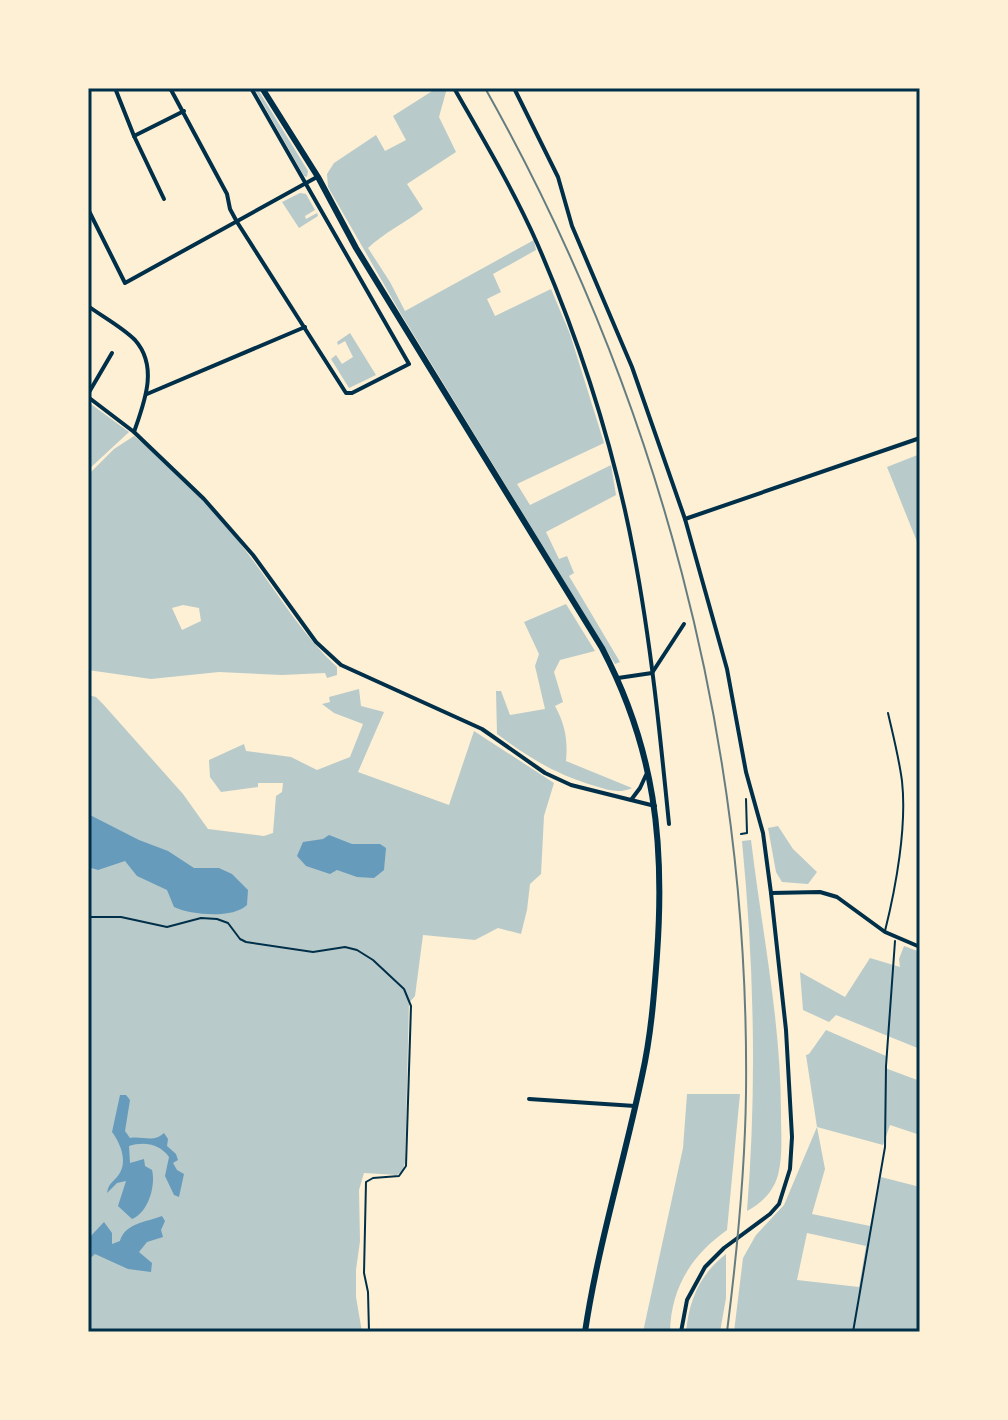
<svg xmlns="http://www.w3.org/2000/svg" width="1008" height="1420" font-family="'Space Grotesk',sans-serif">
<rect width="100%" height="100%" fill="#fdf0d5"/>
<g fill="#b9caca" fill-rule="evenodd">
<polygon points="254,88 257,88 308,171 307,177 304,176"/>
<path d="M437,88H447L439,117L456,152L407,184L423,209C405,223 385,232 368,248L390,282L405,311L534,240L536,250L493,274L501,292L487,299L495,316L551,289L570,334L604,443L517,484L530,505L611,465L616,495L546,532L559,559L567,556L574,573L569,576L620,662L615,664L401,314L328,187L327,174L334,163L376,135L385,151L406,140L393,116Z"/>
<polygon points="300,193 306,194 315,210 305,216 306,219 317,213 318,216 299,228 282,202"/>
<polygon points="350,333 376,375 349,388 331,359 336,355 342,364 353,357 345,341 338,345 337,342"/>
<polygon points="88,402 129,432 88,470"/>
<path d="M134,436C173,467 216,510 246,551C276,590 301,634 337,667V675L327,678L325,673L282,675L219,672L151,679L88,670V475L114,449ZM183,605L199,608L201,621L182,630L172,608Z"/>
<polygon points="920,454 920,549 887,467"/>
<path d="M566,604L595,651L560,660L554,672L563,702L555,706C565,724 568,740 566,761L632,788C619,794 608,790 595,786C555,774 531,759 497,734L496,691H501L510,715L545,709L535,666L539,654L524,622Z"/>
<polygon points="359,689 361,706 384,712 358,772 449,805 474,731 554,783 544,816 541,874 530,884 527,910 521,934 498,928 475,940 423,935 415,996 409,1003 405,1162 403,1171 397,1175 364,1173 359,1190 360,1241 356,1270 356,1297 362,1332 88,1332 88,695 96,697 103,704 183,794 208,829 264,836 273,833 276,796 282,792 283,783 258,783 258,787 221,792 210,777 209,760 244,744 246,751 291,757 317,770 350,757 363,724 334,713 322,704 330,702 329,697"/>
<polygon points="778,826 793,849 817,872 808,884 782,882 776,872 768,828"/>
<path d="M751,840C762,932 781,1021 781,1114C781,1133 783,1156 778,1175C773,1192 763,1202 747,1211C757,1087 754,965 742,841Z"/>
<polygon points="904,946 920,952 920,1049 836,1015 829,1022 803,1010 800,972 845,997 870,958 900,967 899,959"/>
<path d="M826,1030L886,1056L885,1068L920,1081V1135L890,1125L883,1145L817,1127L825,1169L812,1214L870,1226L881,1177L920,1187V1332H734L743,1258L756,1235L784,1205L817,1127L806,1055L809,1054ZM807,1233L866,1246L859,1287L797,1280Z"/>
<path d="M687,1094H740L727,1230C692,1255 671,1287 670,1332H643L683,1148Z"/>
<path d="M726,1254V1298L720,1332H686C689,1300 700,1274 726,1254Z"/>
</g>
<g fill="#669bbc">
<path d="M88,814L139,840L168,851L194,868H219L232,874L248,890L247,905C233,919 191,915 174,907L167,890L137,876L125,861L98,870L88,867Z"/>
<polygon points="329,835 352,844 380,844 386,848 384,870 374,878 357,877 337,870 330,874 306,866 297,856 303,842 323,839"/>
<path d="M120,1095H126L130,1100L125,1131L130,1138C144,1136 153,1143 164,1133L168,1139L167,1146L176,1154L178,1160L173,1163L177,1170L184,1174L179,1197L174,1195L165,1176L169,1157C160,1144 144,1141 129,1146L130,1163L144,1159L145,1166L152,1170C156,1186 148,1213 132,1219L118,1206L126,1181L117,1183L107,1193C109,1183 111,1184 117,1177C129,1164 121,1144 112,1132Z"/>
<path d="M162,1216L165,1221L161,1230L163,1237L147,1242L139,1252L152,1263L151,1272L128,1269L95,1254L88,1260V1239L104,1222L112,1233V1244L120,1241C125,1223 147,1222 162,1216Z"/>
</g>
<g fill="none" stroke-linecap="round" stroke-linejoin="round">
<g stroke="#003049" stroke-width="2">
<polyline points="741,834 747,833 746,799"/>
<polyline points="88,917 121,917 167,927 201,918 217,919 228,923 240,939 246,942 313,952 345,947 357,950 373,960 404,989 411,1006 406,1166 399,1176 373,1178 366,1182 364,1273 368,1292 369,1332"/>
<polyline points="853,1332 885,1147 886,1066 895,941"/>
</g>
<path stroke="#003049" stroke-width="2" d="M885,931C896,887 907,826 902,781C899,758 893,735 888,713"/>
<g stroke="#003049" stroke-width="4">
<polyline points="115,88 134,136 164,199"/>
<polyline points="170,88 227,194 230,209 237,222 346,393 352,393 409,364 251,88"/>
<path d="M454,88C483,139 513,189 537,243C580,342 614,448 634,554C651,643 660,734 669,824"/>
<polyline points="514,88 558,177 572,226 632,367 685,519 727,669 746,772 763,833 771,893 786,1030 792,1137 790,1169 779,1204 770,1214 724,1248 705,1267 687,1300 681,1332"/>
<polyline points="134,136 184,111"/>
<polyline points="88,209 125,283 317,177"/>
<path d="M88,306C103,317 122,327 135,340C159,367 144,403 134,432"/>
<polyline points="88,394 112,353"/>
<polyline points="147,394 305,327"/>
<polyline points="88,397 134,432 204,499 253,555 316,642 341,665 482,729 545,773 571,785 655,806"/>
<polyline points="685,519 920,438"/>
<polyline points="618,678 652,673 684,624"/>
<polyline points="631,800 640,788 646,775"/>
<polyline points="771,893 820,892 837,897 885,932 920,947"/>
<polyline points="529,1099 635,1106"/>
</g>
<path stroke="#003049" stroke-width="6" d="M262,88L318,177L356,248L602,648C655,749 665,842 657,955C654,996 651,1036 642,1076C624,1162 598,1245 585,1332"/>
<path stroke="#657d81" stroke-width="2" d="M485,88C658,395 750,740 746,1093C745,1173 737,1253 727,1332"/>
</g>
<rect width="1008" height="1420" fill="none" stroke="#fdf0d5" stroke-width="180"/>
<rect x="90" y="90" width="828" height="1240" fill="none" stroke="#003049" stroke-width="3"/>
</svg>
